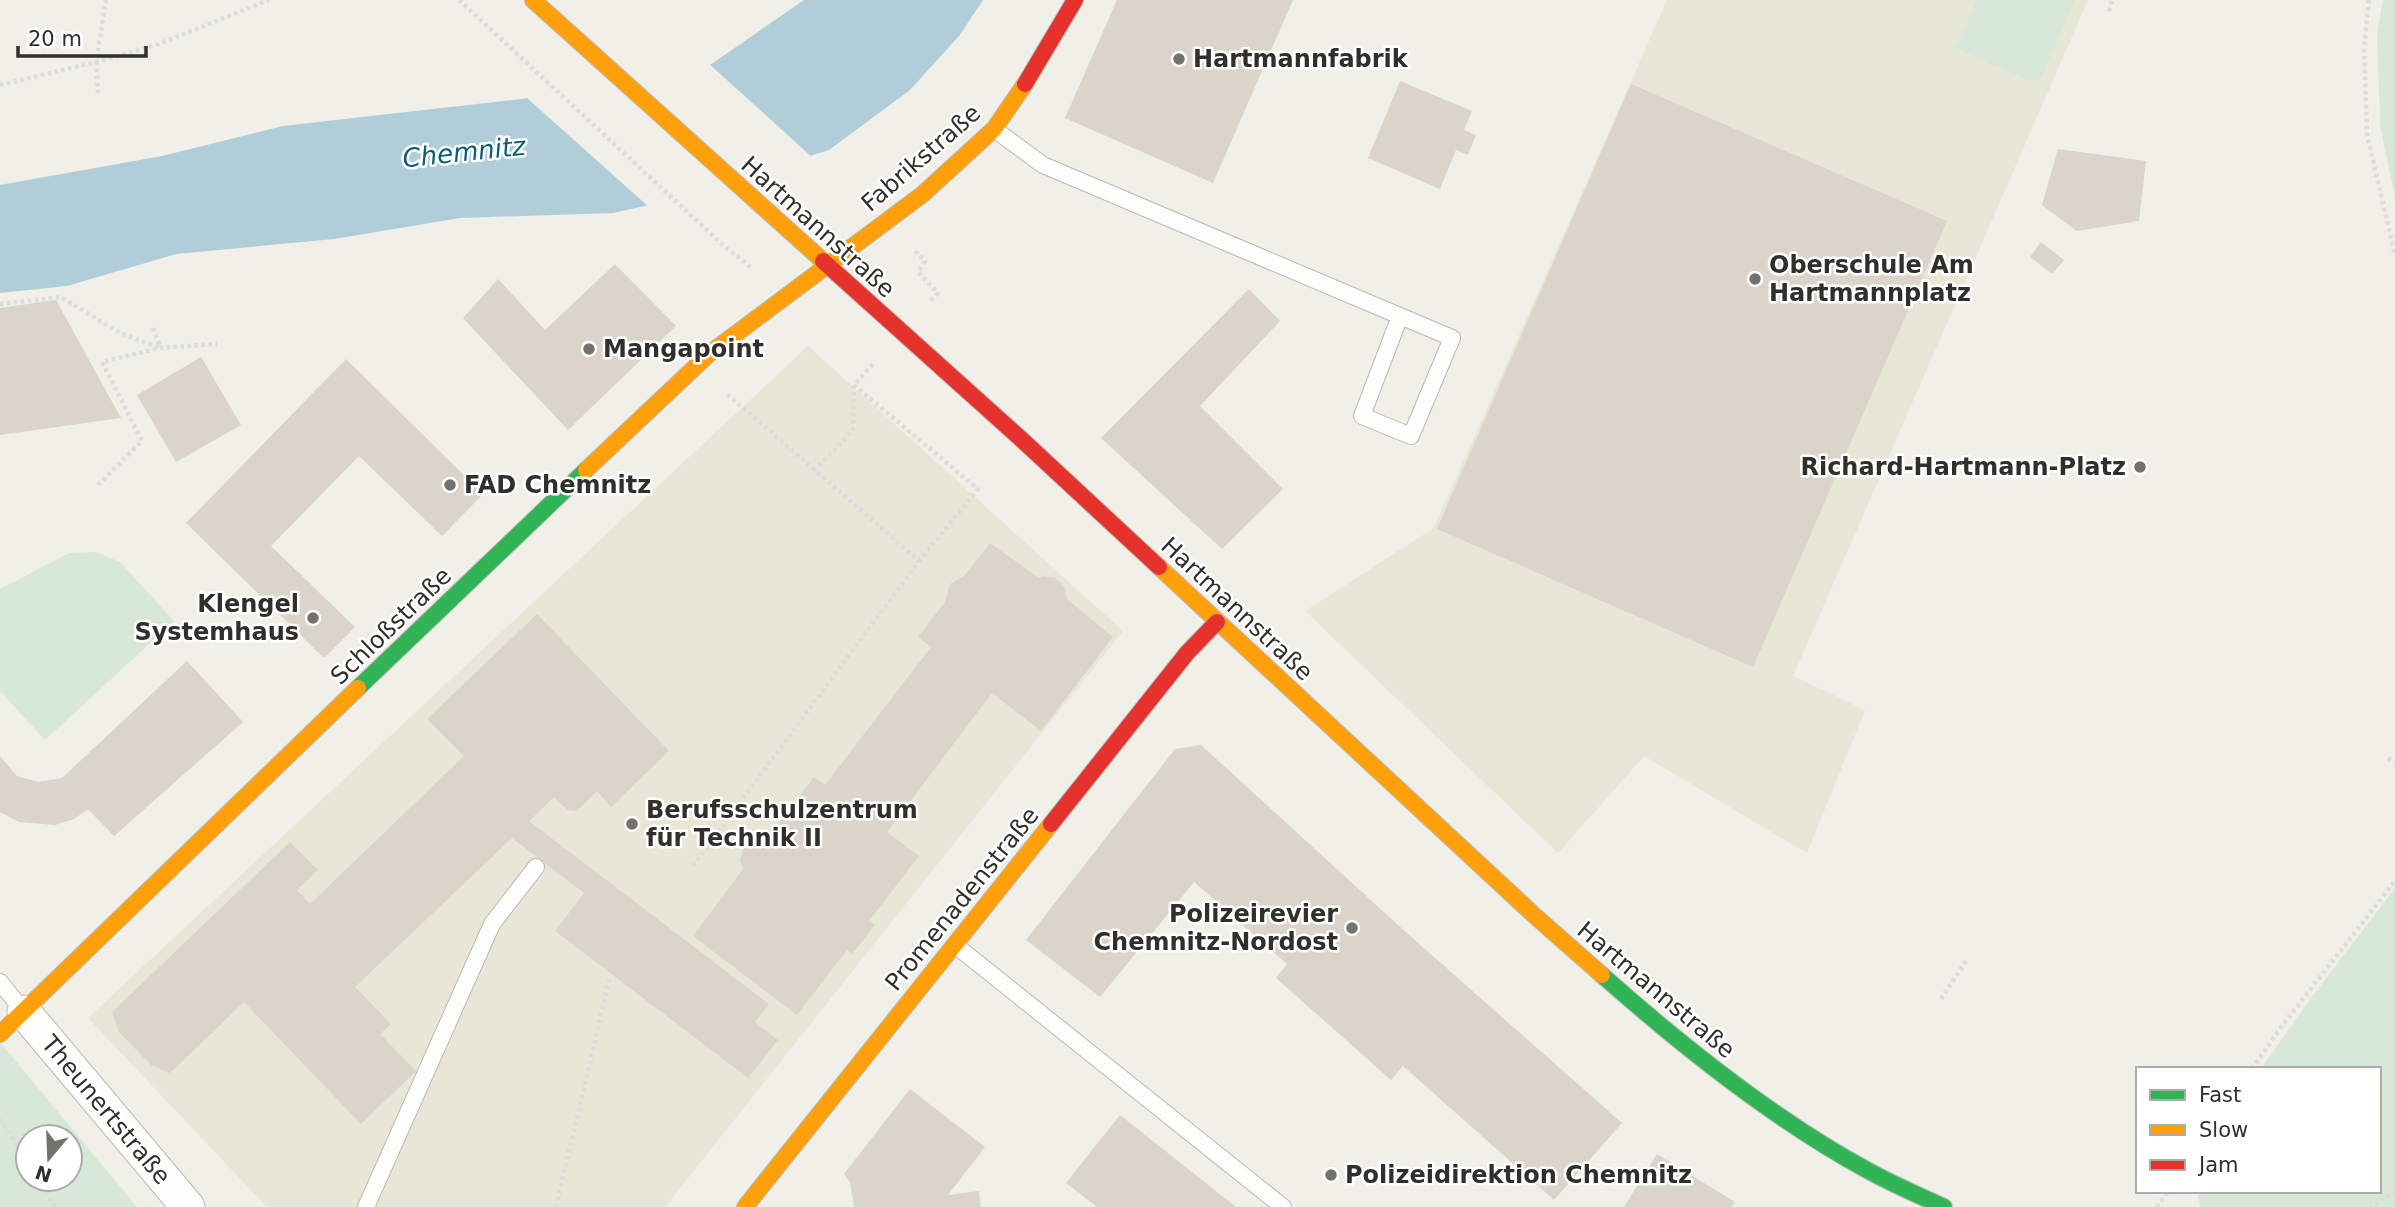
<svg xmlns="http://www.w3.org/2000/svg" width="2395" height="1207" font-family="'DejaVu Sans',sans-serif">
<rect width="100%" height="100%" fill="#f0efe8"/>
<g fill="#e8e6d7">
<polygon points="1667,0 2088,0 1793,676 1865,710 1807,853 1644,756 1558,853 1305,611 1434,528"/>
<polygon points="808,346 1123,631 665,1207 267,1207 88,1018"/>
</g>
<g fill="#d7e8d8" fill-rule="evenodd">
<polygon points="1977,0 2075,0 2038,84 1955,48"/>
<polygon points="2383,0 2395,0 2395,198 2380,125 2377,34"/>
<polygon points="96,552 120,562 174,621 45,740 0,691 0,589 69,553"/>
<polygon points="2395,888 2395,1207 2200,1207 2198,1191 2379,1191 2379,1069 2261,1069 2308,1002"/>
<path d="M0,1042L137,1207H0ZM28,1137H70V1179H28Z"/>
</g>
<polygon fill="#b0cdd8" points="804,0 983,0 959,36 910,90 829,150 658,203 613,213 460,218 334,239 176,254 67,286 0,293 0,185 162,156 283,126 522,99 603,87 710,65"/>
<polygon fill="#f0efe8" points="707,62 813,158 650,208 527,98"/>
<g fill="#dad4cb">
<polygon points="1117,0 1293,0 1213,183 1065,118"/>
<polygon points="1400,81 1472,111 1464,130 1476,135 1468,155 1456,150 1440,189 1368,158"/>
<polygon points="1631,84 1947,221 1753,667 1437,529"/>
<polygon points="2058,149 2146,161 2139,221 2077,231 2042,205"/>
<polygon points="2041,242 2064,260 2052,274 2030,257"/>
<polygon points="615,264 676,326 568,430 463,318 498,279 545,330"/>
<polygon points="1249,289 1280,321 1200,406 1283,489 1222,549 1101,438"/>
<polygon points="56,300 121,418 0,435 0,308"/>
<polygon points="201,357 241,425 176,462 137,395"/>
<polygon points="346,359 483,494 442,536 359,456 271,546 355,627 324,658 186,523"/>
<polygon points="990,543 1039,578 1042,576 1055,578 1064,586 1067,599 1113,637 1041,731 992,693 887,832 919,856 869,921 875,925 864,939 852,954 847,950 797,1015 693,936 743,869 740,860 744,846 757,839 765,841 814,777 825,785 931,647 918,637 945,602 950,584 964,576"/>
<polygon points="537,614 669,751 611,807 597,791 577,811 567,810 554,797 529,821 769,1004 755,1022 778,1040 748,1078 555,931 584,893 512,838 355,987 391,1024 380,1034 416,1071 361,1124 244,1002 170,1073 151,1065 119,1032 112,1012 290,842 318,870 297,890 310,904 464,756 427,719"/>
<polygon points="187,661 243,722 114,836 88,809 74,819 55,825 19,822 0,812 0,756 17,776 38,782 62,778"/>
<polygon points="1201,745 1409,935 1622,1123 1554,1200 1403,1066 1391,1080 1276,978 1287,964 1194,882 1100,997 1026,940 1175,749"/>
<polygon points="910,1089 985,1147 948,1195 979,1191 981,1207 854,1207 850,1182 844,1174"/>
<polygon points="1120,1115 1236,1207 1097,1207 1066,1183"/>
<polygon points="1657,1154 1735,1202 1732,1207 1624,1207"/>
</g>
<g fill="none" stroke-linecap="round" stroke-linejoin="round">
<defs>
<g id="lane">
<polyline points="994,129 1043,165 1452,338 1411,436 1362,416 1400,316"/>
<polyline points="955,945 1283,1207"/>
<polyline points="0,982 24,1012"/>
<polyline points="366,1207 492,924 536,867"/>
</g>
<polyline id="street" points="24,1012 188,1207"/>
<g id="fast">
<polyline points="358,688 586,470"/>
<path d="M1602,975C1682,1046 1773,1119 1867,1170C1892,1184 1918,1195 1944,1207"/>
</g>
<g id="slow">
<polyline points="533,0 823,261"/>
<polyline points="586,470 709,354 923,194 994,129 1025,84"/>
<polyline points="1159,567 1535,916 1602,975"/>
<polyline points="0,1034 358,688"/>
<polyline points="745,1207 1051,824"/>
</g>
<g id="jam">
<polyline points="1025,84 1075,0"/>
<polyline points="823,261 1020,438 1159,567"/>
<polyline points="1051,824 1187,653 1217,622"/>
</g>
</defs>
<use href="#lane" stroke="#bab9b4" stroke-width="18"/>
<use href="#street" stroke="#bab9b4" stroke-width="35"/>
<use href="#fast" stroke="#bab9b4" stroke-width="18"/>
<use href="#slow" stroke="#bab9b4" stroke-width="18"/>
<use href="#jam" stroke="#bab9b4" stroke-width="18"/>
<g stroke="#dcdcda" stroke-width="4.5" stroke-dasharray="3.5 3.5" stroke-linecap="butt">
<polyline points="459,0 724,246 753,269"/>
<polyline points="2369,0 2364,48 2367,135 2395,255"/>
<polyline points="2109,11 2112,0"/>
<polyline points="0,85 96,62 156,45 269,0"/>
<polyline points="98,93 96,62 106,0"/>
<polyline points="915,251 925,261 918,272 938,293 929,302"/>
<polyline points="0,304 61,297 120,333 159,348"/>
<polyline points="153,328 160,347"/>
<polyline points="854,385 978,489 919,561"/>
<polyline points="814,471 853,430 854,385 874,363"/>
<polyline points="98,485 142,441 102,362 160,348 217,344"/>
<polyline points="2388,758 2395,762"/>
<polyline points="693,866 919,561 726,393"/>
<polyline points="1941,999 1968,958"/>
<polyline points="2252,1069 2281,1027 2395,881"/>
<polyline points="0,1119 28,1161"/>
<polyline points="40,1179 54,1207"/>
<polyline points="556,1207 610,977"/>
<polyline points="2157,1207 2168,1191"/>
<polyline points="2369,1207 2395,1192"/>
</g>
<use href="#lane" stroke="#fdfdfc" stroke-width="16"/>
<use href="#street" stroke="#fdfdfc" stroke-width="33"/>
<use href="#fast" stroke="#30b455" stroke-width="16"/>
<use href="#slow" stroke="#ff9f0a" stroke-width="16"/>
<use href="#jam" stroke="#e5322d" stroke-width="16"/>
</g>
<g fill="#73726c" stroke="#fff" stroke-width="2.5">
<circle cx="1179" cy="59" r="7"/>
<circle cx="1755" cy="279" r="7"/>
<circle cx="589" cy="349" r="7"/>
<circle cx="2140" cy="467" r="7"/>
<circle cx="450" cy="485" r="7"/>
<circle cx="313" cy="618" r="7"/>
<circle cx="632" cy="824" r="7"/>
<circle cx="1352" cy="928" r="7"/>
<circle cx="1331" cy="1175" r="7"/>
</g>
<g text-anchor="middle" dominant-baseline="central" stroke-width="5" stroke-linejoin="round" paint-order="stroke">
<g font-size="24" font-weight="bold" fill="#302f2a" stroke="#fff" text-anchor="start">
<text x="1193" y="59">Hartmannfabrik</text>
<text x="1769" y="265">Oberschule Am<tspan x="1769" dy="28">Hartmannplatz</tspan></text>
<text x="603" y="349">Mangapoint</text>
<text x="2126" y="467" text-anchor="end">Richard-Hartmann-Platz</text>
<text x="464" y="485">FAD Chemnitz</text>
<text x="299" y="604" text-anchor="end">Klengel<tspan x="299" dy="28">Systemhaus</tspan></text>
<text x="646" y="810">Berufsschulzentrum<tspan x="646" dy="28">für Technik II</tspan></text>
<text x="1338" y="914" text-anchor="end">Polizeirevier<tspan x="1338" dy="28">Chemnitz-Nordost</tspan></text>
<text x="1345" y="1175">Polizeidirektion Chemnitz</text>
</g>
<g font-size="24" fill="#302f2a" stroke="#fff">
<text transform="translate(921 158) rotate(-41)">Fabrikstraße</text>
<text transform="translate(818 227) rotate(42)">Hartmannstraße</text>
<text transform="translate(1237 609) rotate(43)">Hartmannstraße</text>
<text transform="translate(391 626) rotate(-44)">Schloßstraße</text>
<text transform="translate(962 899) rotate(-51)">Promenadenstraße</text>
<text transform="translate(1656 990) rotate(40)">Hartmannstraße</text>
<text transform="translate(106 1110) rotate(50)">Theunertstraße</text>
</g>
<g font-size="26" font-style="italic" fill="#0b5d77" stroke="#fff">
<text transform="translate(464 152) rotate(-6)">Chemnitz</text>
</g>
</g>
<rect x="2136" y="1067" width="245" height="126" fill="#ffffff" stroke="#acacaa" stroke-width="2"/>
<rect x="2150" y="1090" width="35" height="10" fill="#30b455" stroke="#acacaa" stroke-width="2"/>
<text x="2199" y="1102" font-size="21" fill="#302f2a">Fast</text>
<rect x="2150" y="1125" width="35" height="10" fill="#ff9f0a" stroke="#acacaa" stroke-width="2"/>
<text x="2199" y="1137" font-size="21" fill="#302f2a">Slow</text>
<rect x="2150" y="1160" width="35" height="10" fill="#e5322d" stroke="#acacaa" stroke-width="2"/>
<text x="2199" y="1172" font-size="21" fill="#302f2a">Jam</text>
<g transform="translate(49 1158) rotate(199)"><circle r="33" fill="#ffffff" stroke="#acacaa" stroke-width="2"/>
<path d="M0-5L12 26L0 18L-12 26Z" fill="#73726c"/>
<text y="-10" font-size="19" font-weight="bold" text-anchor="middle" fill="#302f2a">N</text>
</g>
<path d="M18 46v10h128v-10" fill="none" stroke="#302f2a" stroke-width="3.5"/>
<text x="28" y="46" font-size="21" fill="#302f2a" stroke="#ffffff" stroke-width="5" paint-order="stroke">20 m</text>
</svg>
